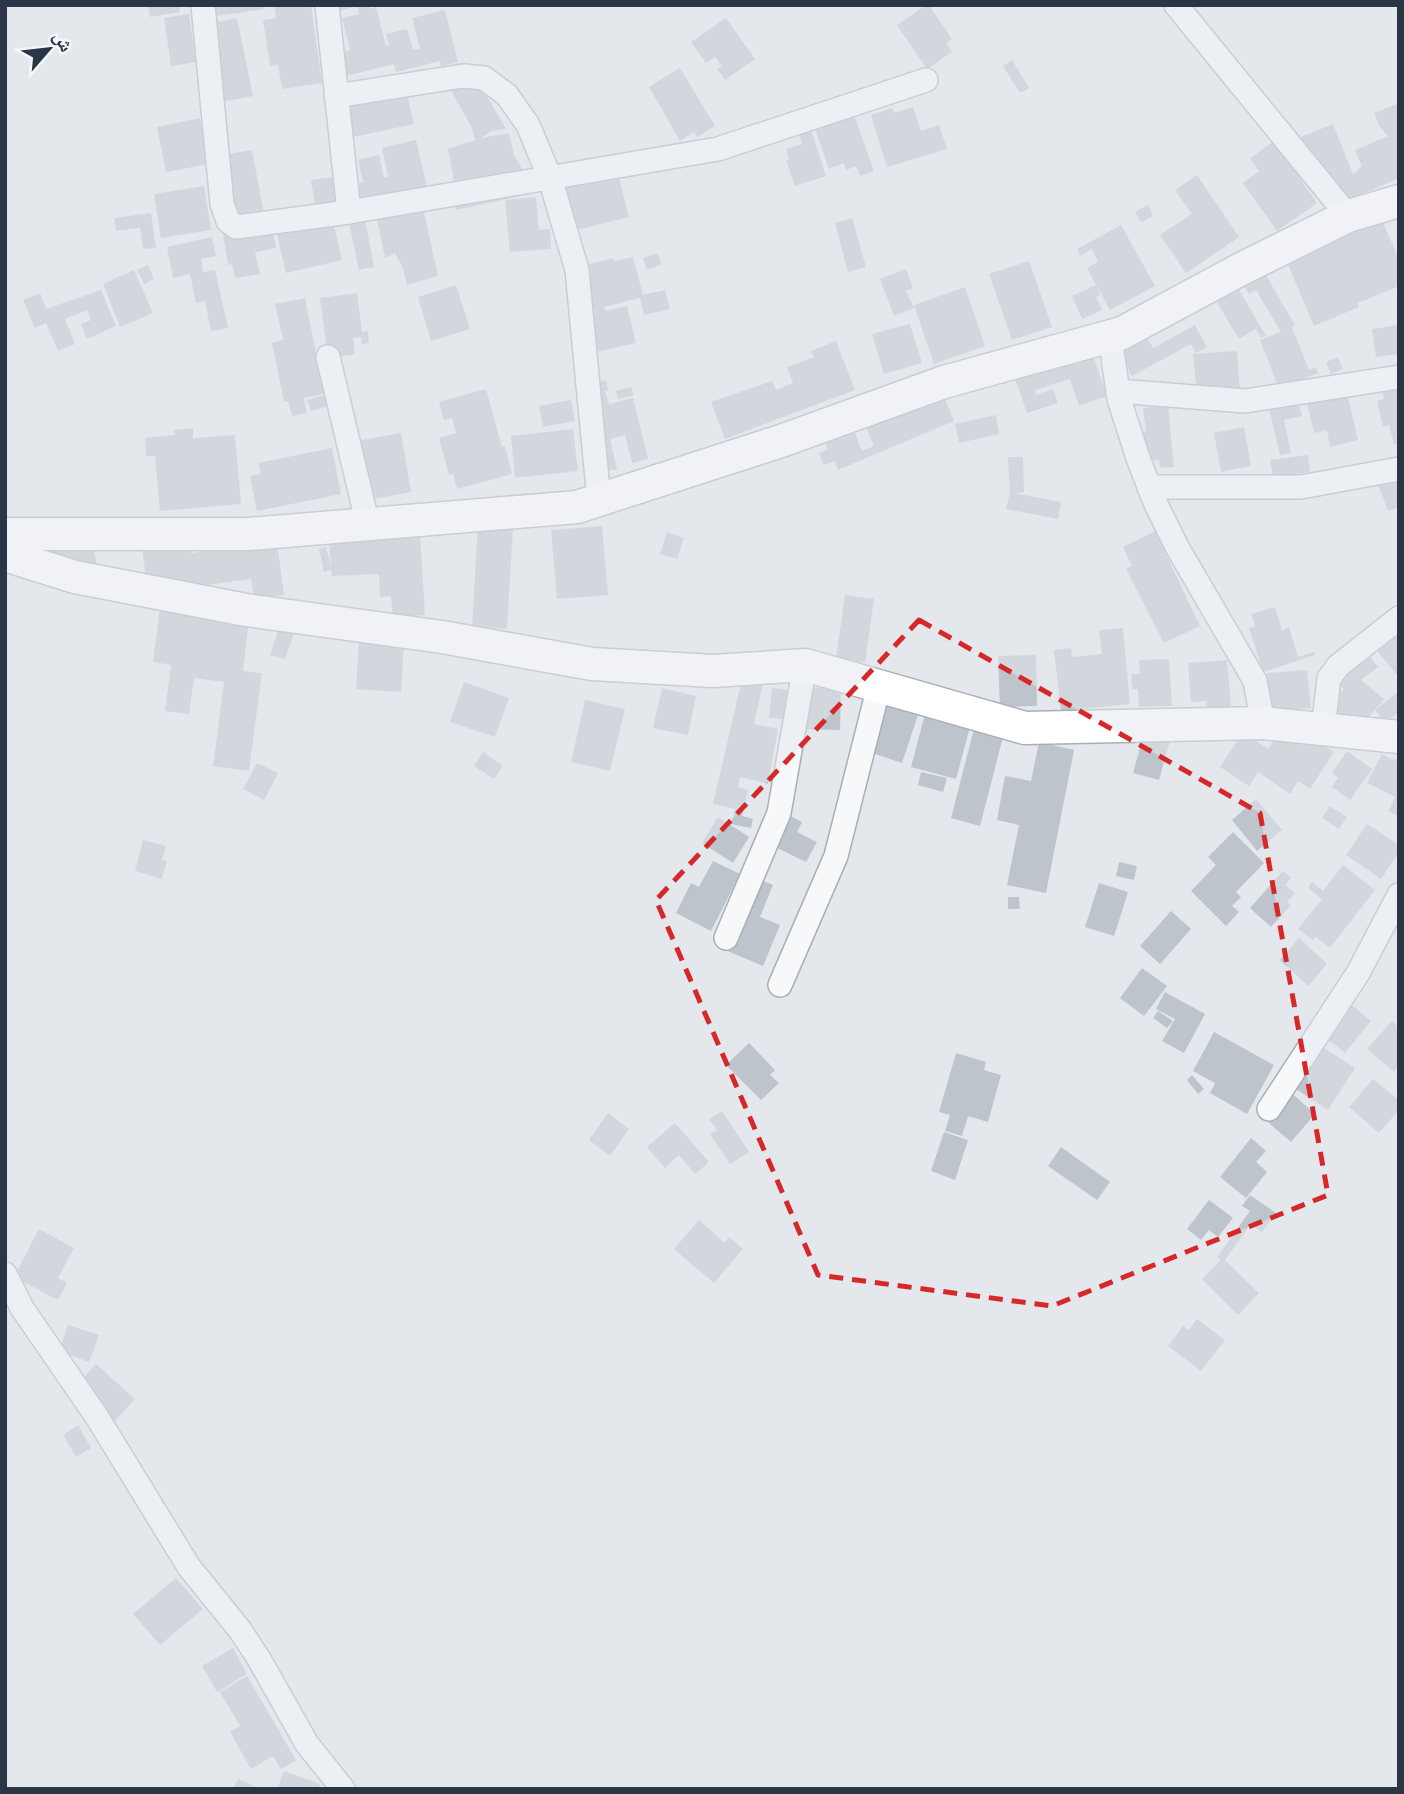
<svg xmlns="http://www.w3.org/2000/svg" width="1404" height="1794" font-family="Overpass,'Noto Naskh Arabic',sans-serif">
<rect width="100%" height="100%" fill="#e4e8ec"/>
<g fill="#bdc4cc">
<polygon points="148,5 179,5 180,12 150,17"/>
<polygon points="208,5 263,5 264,9 210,17"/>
<polygon points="274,5 311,5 322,83 282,89 278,65 270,66 263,20 276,18"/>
<polygon points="330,5 369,5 370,9 376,7 386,46 389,45 386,34 407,29 413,50 420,49 412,18 445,10 458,62 441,66 440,61 396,72 394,64 342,77 336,54 350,50 342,18 359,14 357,6 332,13"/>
<polygon points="926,5 929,5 952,39 946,43 952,52 927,69 897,25"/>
<polygon points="189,14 196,62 171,66 164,18"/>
<polygon points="237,18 253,96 220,102 211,59 220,57 213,23"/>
<polygon points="726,18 755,59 725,80 717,69 722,66 715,57 706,63 691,42"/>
<polygon points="1012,60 1029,88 1020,93 1003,66"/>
<polygon points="680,68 715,126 697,137 694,132 680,141 649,87"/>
<polygon points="475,76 506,129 492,131 481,138 509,133 514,155 525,174 529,194 456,210 451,190 455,187 448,149 475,140 472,128 448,85"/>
<polygon points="405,86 414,124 349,138 340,100"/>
<polygon points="1399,103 1399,178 1355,197 1347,203 1313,165 1301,137 1333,124 1353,174 1362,166 1355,150 1388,136 1379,126 1374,113"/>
<polygon points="913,107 921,131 939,125 947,149 887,167 871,115 892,108 894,113"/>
<polygon points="853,112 874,171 860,176 856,166 846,170 844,163 829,169 814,126"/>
<polygon points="200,118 209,164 166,172 157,127"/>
<polygon points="811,130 826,176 795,186 786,160 789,159 786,149 802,144 799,134"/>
<polygon points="416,140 428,191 361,200 357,184 363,182 358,160 379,155 384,178 388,177 382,148"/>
<polygon points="1274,141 1317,203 1277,231 1243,183 1259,171 1250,158"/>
<polygon points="252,150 264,214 235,220 223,155"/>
<polygon points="618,173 629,217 576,230 565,186"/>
<polygon points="1197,175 1239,237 1186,273 1160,235 1192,214 1175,190"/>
<polygon points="333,177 338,209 316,213 311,180"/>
<polygon points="204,186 211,230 161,238 154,194"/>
<polygon points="536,197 539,230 550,229 551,249 510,252 505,200"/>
<polygon points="1148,205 1153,216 1141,222 1135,212"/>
<polygon points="423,207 438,276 407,285 403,268 395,253 385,258 377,219"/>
<polygon points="151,213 156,248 143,249 140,228 116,231 114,218"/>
<polygon points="1380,216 1399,259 1399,286 1358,303 1359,307 1314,326 1283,253"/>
<polygon points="332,217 342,260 286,273 276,230"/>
<polygon points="852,218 866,267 848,272 835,223"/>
<polygon points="365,219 374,267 359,270 349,223"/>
<polygon points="1121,225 1155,286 1110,310 1087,268 1098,262 1092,249 1080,256 1077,249"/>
<polygon points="272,226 276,248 255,252 260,274 235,278 232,264 228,265 223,234"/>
<polygon points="212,237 216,256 201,259 203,272 215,270 228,328 211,331 205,301 196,303 190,274 173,278 167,247"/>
<polygon points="657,253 662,264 647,270 643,258"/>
<polygon points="633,257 643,295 665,290 670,309 644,315 640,298 604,307 606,311 627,306 636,343 591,353 582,316 595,313 583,266 613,258 614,261"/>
<polygon points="1029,261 1052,327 1012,340 989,274"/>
<polygon points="148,265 154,279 144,284 137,270"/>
<polygon points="1260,265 1295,325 1285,330 1292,327 1309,370 1316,367 1318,373 1279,389 1260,340 1281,332 1256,290 1249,294 1239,277"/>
<polygon points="906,269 913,288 906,291 914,308 894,316 880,279"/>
<polygon points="134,270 153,313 120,327 103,284"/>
<polygon points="1235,283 1266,336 1261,338 1256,329 1239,339 1213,296"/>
<polygon points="456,285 470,329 431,341 418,297"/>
<polygon points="1096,285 1100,295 1096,297 1102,310 1082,319 1072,296"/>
<polygon points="965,287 985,346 934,364 914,305"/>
<polygon points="101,290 116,326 87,339 81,324 91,320 87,310 65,319 75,344 58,351 46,323 35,328 23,300 40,293 46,309"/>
<polygon points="357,293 362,332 368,331 369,343 362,344 361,337 353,338 355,354 328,358 320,298"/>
<polygon points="305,298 324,394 304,398 307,413 292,416 288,401 284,402 272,343 283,340 275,304"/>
<polygon points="910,324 922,363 884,374 872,334"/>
<polygon points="1195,325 1207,347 1196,353 1191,344 1132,376 1117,348 1145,333 1153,348"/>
<polygon points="1399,325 1399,354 1376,357 1372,329"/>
<polygon points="836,341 855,390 725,439 711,402 772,381 776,390 793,383 787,367 814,357 811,351"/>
<polygon points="1090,347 1107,396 1079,406 1070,379 1035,390 1036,395 1053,389 1058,403 1027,413 1015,379 1047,369"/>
<polygon points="1237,351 1240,390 1197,393 1193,354"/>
<polygon points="1338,357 1343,369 1331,374 1326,362"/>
<polygon points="606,380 608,391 605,391 609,404 633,398 648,459 632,463 625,435 610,439 617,469 608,471 586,385"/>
<polygon points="1399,382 1399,443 1394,444 1389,425 1383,427 1377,401 1384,399 1381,386"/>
<polygon points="631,387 634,395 618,399 616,391"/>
<polygon points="486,389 502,447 505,446 512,474 457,489 453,474 449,475 439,438 456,433 452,418 444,420 439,402"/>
<polygon points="1347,393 1358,440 1330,447 1327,430 1314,433 1307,403"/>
<polygon points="943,394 954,421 838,470 835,461 824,465 819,453 828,449 823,438 852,426 862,451 874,446 866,427"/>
<polygon points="325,395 328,406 311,411 307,400"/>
<polygon points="1297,396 1302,416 1284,420 1291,453 1280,455 1268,403"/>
<polygon points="571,400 575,421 543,427 539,406"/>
<polygon points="1168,405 1174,467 1160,468 1159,460 1142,461 1139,433 1146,432 1143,408"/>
<polygon points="996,415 999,434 959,443 955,424"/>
<polygon points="1244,427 1251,466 1221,472 1214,433"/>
<polygon points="193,428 193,438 235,435 241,504 160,511 155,456 146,456 145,438 175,435 174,430"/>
<polygon points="573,429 578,471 515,478 511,436"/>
<polygon points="401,433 411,492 362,501 351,442"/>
<polygon points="332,448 341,494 257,511 250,476 261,474 258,463"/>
<polygon points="1308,455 1310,472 1273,477 1270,460"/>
<polygon points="1008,457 1023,457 1024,492 1014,493 1061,502 1058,519 1006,509 1010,492"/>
<polygon points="1399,470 1399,507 1388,511 1376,479"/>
<polygon points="478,525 513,527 507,629 472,626"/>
<polygon points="602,526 608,595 557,599 551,530"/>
<polygon points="1155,531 1200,626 1164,643 1126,569 1132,566 1123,547"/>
<polygon points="667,532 684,538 677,559 660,554"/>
<polygon points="90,534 98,569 28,548"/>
<polygon points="420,534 425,615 393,617 391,596 380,597 379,574 332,576 331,570 324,572 319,549 326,547 331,566 329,540"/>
<polygon points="190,541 191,553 277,542 284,595 254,599 251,579 148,593 142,547"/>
<polygon points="845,595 874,599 865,663 836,658"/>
<polygon points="1275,607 1282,630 1289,627 1298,657 1314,652 1315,655 1263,672 1249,628 1255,626 1251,614"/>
<polygon points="160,608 249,620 243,671 262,673 249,771 213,766 224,682 194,678 189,714 165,711 171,665 153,662"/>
<polygon points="279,628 294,633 285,659 270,655"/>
<polygon points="1123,628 1130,704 1061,711 1054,650 1071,648 1072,657 1102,654 1099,630"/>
<polygon points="1399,633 1399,677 1372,645"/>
<polygon points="359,639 404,643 401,692 356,689"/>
<polygon points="1365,650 1378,667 1361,680 1384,699 1358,730 1329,706 1344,689 1337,683 1348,669 1354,674 1339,654"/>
<polygon points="1036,655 1037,706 1000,707 998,656"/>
<polygon points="1169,659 1172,706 1139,707 1138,689 1132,689 1131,674 1140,674 1139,660"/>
<polygon points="1227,660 1231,706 1207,708 1206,701 1191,702 1188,663"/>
<polygon points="1307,670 1311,708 1270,712 1267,673"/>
<polygon points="742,679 763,683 754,724 778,729 768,784 740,777 738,787 748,790 742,816 753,819 751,828 731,824 735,809 713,804"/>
<polygon points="464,682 509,698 495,737 450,722"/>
<polygon points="800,687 841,689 840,730 798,729"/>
<polygon points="662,688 696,696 688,735 653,728"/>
<polygon points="772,688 787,690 784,719 769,718"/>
<polygon points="1399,691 1399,712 1386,723 1375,710"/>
<polygon points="875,697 919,712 902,763 857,748"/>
<polygon points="585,700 625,709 610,771 571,762"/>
<polygon points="925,714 970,727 956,779 911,767"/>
<polygon points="974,729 1003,737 980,826 951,818"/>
<polygon points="1145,730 1171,737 1159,780 1133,773"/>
<polygon points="1280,731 1304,746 1310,736 1334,752 1310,789 1298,781 1290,794 1258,772 1249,786 1220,767 1243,732 1268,749"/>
<polygon points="1039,742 1074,750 1046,893 1007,885 1019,825 997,820 1005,776 1031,781"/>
<polygon points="1347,751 1372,769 1350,800 1332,787 1338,778 1332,773"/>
<polygon points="483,752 503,766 494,779 474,766"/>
<polygon points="1399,753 1399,817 1388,811 1395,797 1367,783 1382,754 1395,761"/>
<polygon points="257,763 278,773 264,800 243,789"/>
<polygon points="921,772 947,778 943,792 918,785"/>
<polygon points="1256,799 1282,830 1257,851 1232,820"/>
<polygon points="1330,806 1347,817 1339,829 1322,818"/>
<polygon points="781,811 802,822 797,832 817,842 806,862 765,842"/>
<polygon points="718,817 749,837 733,863 702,843"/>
<polygon points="1367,824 1399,845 1399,852 1381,879 1346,855"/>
<polygon points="1233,832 1264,863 1236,892 1241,897 1232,906 1239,912 1226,926 1191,891 1216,865 1208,857"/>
<polygon points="143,840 166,846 162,860 167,861 162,879 135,871"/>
<polygon points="713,861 740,874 711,931 676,913 691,883 699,887"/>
<polygon points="1119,862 1137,866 1134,880 1116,876"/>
<polygon points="1343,865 1375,890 1330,948 1316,937 1313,940 1298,929 1322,899 1308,888 1312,882 1323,891"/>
<polygon points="1283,871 1291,878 1285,885 1295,893 1287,902 1291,905 1271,927 1250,908"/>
<polygon points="748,875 773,885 760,917 780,925 763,966 718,947"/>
<polygon points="1099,883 1128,892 1114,936 1085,927"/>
<polygon points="1008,897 1019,897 1020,909 1008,909"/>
<polygon points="1171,911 1191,929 1160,964 1140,946"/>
<polygon points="1299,938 1327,964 1308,986 1280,960"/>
<polygon points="1142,968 1167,986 1144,1016 1120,998"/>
<polygon points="1165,992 1205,1014 1184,1053 1162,1041 1175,1019 1156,1009"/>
<polygon points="1346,1000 1371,1021 1345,1053 1312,1027"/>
<polygon points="1158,1011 1173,1021 1167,1028 1153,1018"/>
<polygon points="1392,1021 1399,1028 1399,1066 1394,1072 1367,1049"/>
<polygon points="1214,1032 1274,1065 1247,1114 1210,1093 1215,1083 1193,1071"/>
<polygon points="1315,1042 1355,1068 1328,1110 1288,1084"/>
<polygon points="749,1043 775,1070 770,1075 779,1083 761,1100 726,1065"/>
<polygon points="956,1053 986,1062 984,1070 1001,1075 988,1122 968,1116 962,1136 945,1131 950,1115 939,1112"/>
<polygon points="1192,1075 1204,1089 1198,1094 1187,1080"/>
<polygon points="1373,1079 1399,1100 1399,1110 1379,1133 1349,1107"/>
<polygon points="1287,1089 1315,1114 1291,1142 1262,1117"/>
<polygon points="722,1111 749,1152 730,1164 710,1134 717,1130 709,1119"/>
<polygon points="608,1113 629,1129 610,1156 589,1140"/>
<polygon points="675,1123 709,1162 695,1174 679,1155 665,1168 647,1147"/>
<polygon points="944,1132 968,1140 955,1180 931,1171"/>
<polygon points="1251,1138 1266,1151 1256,1162 1267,1172 1246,1198 1220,1177"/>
<polygon points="1061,1147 1110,1182 1097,1200 1048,1166"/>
<polygon points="1250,1195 1276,1213 1262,1232 1251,1224 1225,1260 1259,1293 1238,1315 1202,1279 1221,1260 1217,1257 1250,1211 1242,1206"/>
<polygon points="1209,1200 1233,1218 1218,1237 1209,1230 1201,1240 1187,1229"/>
<polygon points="699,1220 725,1243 729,1237 743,1249 714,1283 674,1249"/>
<polygon points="39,1229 74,1248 58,1278 67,1283 58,1300 14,1277"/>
<polygon points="1197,1319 1225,1340 1201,1371 1168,1346 1183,1326 1189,1330"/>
<polygon points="68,1325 99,1335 89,1362 59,1351"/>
<polygon points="96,1364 135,1399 111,1425 73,1390"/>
<polygon points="78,1425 91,1448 76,1457 63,1435"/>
<polygon points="176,1578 203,1609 160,1645 133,1614"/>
<polygon points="233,1648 247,1674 217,1692 202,1666"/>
<polygon points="247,1676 296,1760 281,1769 273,1756 251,1769 230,1732 240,1726 220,1692"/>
<polygon points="284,1771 320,1784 318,1789 277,1789"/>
<polygon points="238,1779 260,1789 233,1789"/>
</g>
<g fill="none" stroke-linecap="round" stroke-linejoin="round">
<defs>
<g id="street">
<polyline points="203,5 222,204 228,221 236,227 349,212 718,149 926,80"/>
<polyline points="327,5 349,212"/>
<polyline points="1176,5 1348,216"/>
<polyline points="336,96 463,76 484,78 507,95 528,125 550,178 577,270 599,500"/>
<polyline points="1110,337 1119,399 1138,458 1155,502 1177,547 1255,681 1263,723"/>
<polyline points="328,357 368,525"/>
<polyline points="1118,391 1245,401 1399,377"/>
<polyline points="1149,487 1301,487 1399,469"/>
<polyline points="1323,729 1329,678 1338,666 1399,618"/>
<polyline points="726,938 779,813 805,665"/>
<polyline points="780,985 836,856 879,686"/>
<polyline points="1269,1109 1358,973 1399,895"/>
<polyline points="5,1274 22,1308 97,1417 189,1567 240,1630 259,1659 307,1744 343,1789"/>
</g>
<g id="secondary">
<polyline points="5,534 249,534 577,507 781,441 944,382 1122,333 1243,268 1348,216 1399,201"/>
<polyline points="5,555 75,577 246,610 442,637 592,664 713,671 805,665 1025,728 1263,723 1399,737"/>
</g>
</defs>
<use href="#street" stroke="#a8afb7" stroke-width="26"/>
<use href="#secondary" stroke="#a8afb7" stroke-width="35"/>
<use href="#street" stroke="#f7f8fa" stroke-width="23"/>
<use href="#secondary" stroke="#fff" stroke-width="32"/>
</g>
<path d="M0 0H1404V1794H0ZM919,620L1260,813L1328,1195L1052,1306L818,1275L656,900Z" fill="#e4e8ec" fill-opacity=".55" fill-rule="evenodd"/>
<path fill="none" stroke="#d62828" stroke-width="5" stroke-dasharray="14 9" stroke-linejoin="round" d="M919,620L1260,813L1328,1195L1052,1306L818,1275L656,900Z"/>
<rect width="1404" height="1794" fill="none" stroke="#2a3645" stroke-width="14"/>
<g transform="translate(49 49) rotate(62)" stroke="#f4f6f9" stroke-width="5" paint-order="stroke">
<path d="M0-5L12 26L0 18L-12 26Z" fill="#2a3645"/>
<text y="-10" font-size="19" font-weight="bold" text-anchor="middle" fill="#2a3645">ش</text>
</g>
</svg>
